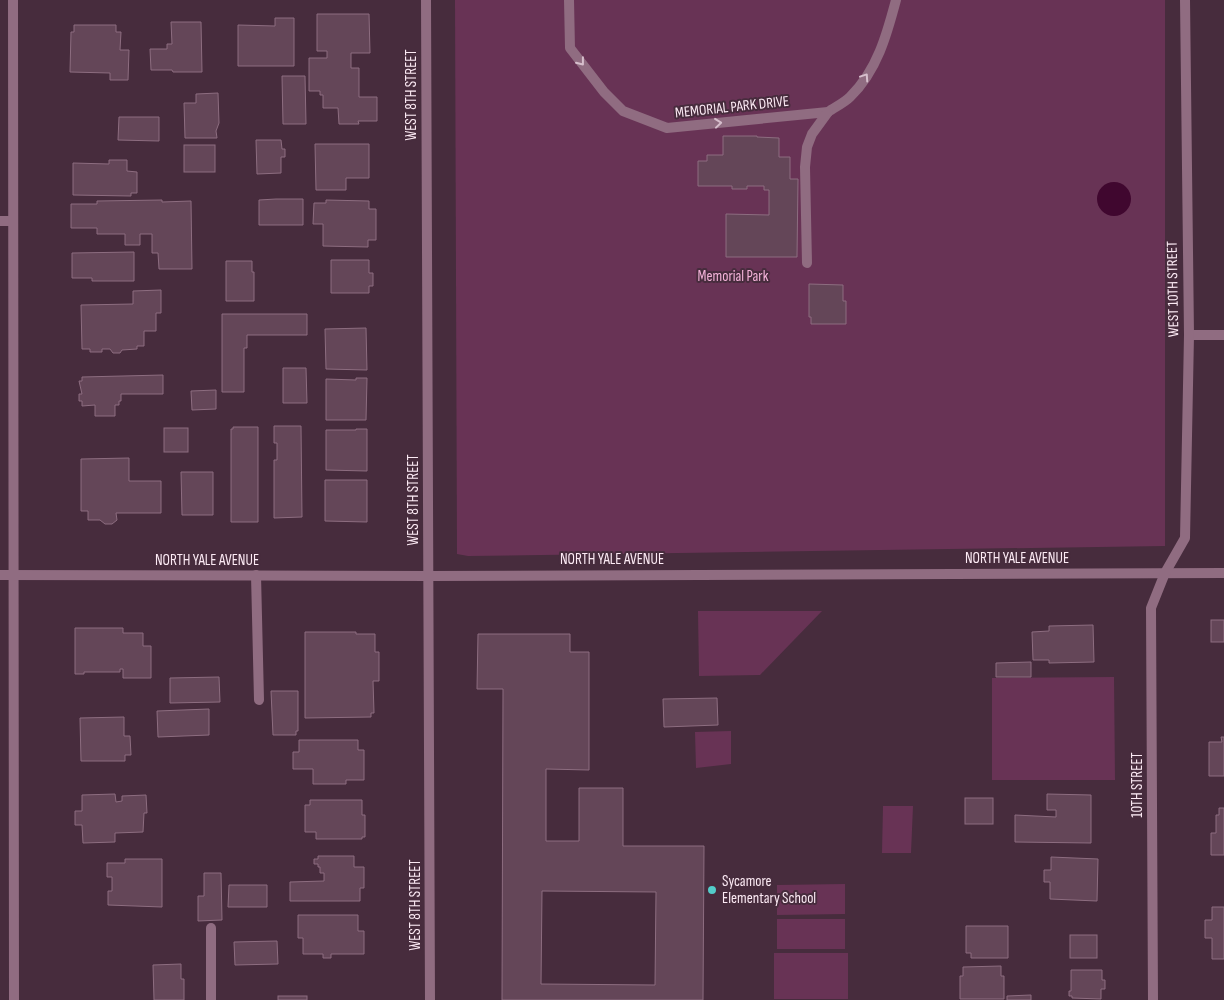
<svg xmlns="http://www.w3.org/2000/svg" width="1224" height="1000" font-family="'Sofia Sans Condensed',sans-serif">
<rect width="100%" height="100%" fill="#472c3d"/>
<g fill="#683355">
<polygon points="455,0 1165,0 1165,546 468,556 457,554"/>
<polygon points="698,611 822,611 760,675 699,676"/>
<polygon points="1114,677 1115,780 992,780 992,678"/>
<polygon points="731,731 731,764 696,768 695,732"/>
<polygon points="883,806 913,806 911,853 882,853"/>
<polygon points="845,884 845,914 777,915 777,885"/>
<rect x="777" y="919" width="68" height="30"/>
<rect x="774" y="953" width="74" height="46"/>
</g>
<circle fill="#40072f" cx="1114" cy="199" r="17"/>
<g fill="#644658" stroke="#8d6d80" fill-rule="evenodd">
<polygon points="317,14 369,14 370,53 351,53 351,68 359,68 359,97 377,97 377,121 358,121 359,124 339,124 338,108 323,108 323,95 320,95 320,91 309,91 309,58 327,58 327,51 317,51"/>
<polygon points="275,18 294,18 294,66 238,66 238,25 275,26"/>
<polygon points="171,22 201,22 202,72 173,72 172,70 151,70 150,49 167,49 167,44 172,44"/>
<polygon points="74,25 116,25 116,32 121,32 120,50 129,50 128,80 110,80 110,73 70,72 71,32 74,32"/>
<polygon points="282,76 305,76 306,124 283,124"/>
<polygon points="218,93 219,123 216,131 217,138 185,138 184,103 196,103 196,94"/>
<polygon points="119,117 159,117 159,141 118,140"/>
<polygon points="723,136 757,136 757,137 779,138 779,157 790,157 790,179 798,179 797,257 726,257 726,214 769,215 769,190 764,190 764,186 747,186 747,189 732,189 732,186 698,186 698,161 707,161 707,155 723,155"/>
<polygon points="256,140 281,140 282,149 285,149 285,157 281,157 281,173 257,174"/>
<polygon points="315,144 369,144 369,178 346,178 346,190 316,190"/>
<rect x="184" y="145" width="31" height="27"/>
<polygon points="109,160 127,160 127,171 137,172 137,193 131,193 131,196 73,195 73,163 109,164"/>
<polygon points="276,199 303,199 303,225 259,225 259,200"/>
<polygon points="162,200 162,202 191,201 192,269 159,269 158,253 152,253 152,234 140,234 140,245 125,245 125,234 97,234 97,228 71,228 71,204 97,204 97,201"/>
<polygon points="326,200 369,201 369,209 376,209 376,240 368,240 368,247 323,246 323,224 313,224 314,203 326,203"/>
<polygon points="134,252 134,281 92,281 92,278 72,278 72,253"/>
<polygon points="331,260 369,260 369,273 373,273 373,286 369,286 369,293 331,293"/>
<polygon points="226,261 252,261 252,272 254,272 254,301 226,301"/>
<polygon points="809,284 843,285 843,301 846,301 846,324 811,324 811,317 809,317"/>
<polygon points="161,290 161,313 156,313 156,331 144,331 144,346 137,346 137,349 122,350 120,353 113,353 110,349 102,349 102,352 90,352 90,349 82,349 81,305 133,304 133,291"/>
<polygon points="222,314 307,314 307,335 247,335 247,348 244,348 244,392 222,392"/>
<polygon points="366,328 367,370 326,369 325,329"/>
<polygon points="283,368 306,368 307,403 283,403"/>
<polygon points="163,375 163,394 121,394 121,401 119,401 119,405 115,405 115,416 95,416 95,405 82,406 82,401 79,401 79,394 82,394 79,381 82,381 82,377"/>
<polygon points="356,378 367,378 366,420 326,420 326,379 356,380"/>
<polygon points="216,390 216,409 192,410 191,391"/>
<polygon points="274,426 301,426 302,517 274,518 274,460 277,460 277,443 274,443"/>
<polygon points="233,427 258,427 258,522 231,522 231,429 233,429"/>
<rect x="164" y="428" width="24" height="24"/>
<polygon points="356,429 367,429 367,471 326,470 326,430 356,430"/>
<polygon points="129,458 129,481 161,481 161,513 116,513 117,520 112,524 105,524 100,520 88,520 88,511 81,511 81,459"/>
<polygon points="181,472 213,472 213,515 182,515"/>
<polygon points="325,480 367,480 367,522 325,521"/>
<rect x="1211" y="620" width="13" height="22"/>
<polygon points="1093,625 1094,662 1049,663 1049,660 1033,660 1032,632 1049,631 1049,626"/>
<polygon points="75,628 123,628 123,633 143,633 143,646 151,646 151,678 123,678 123,669 120,669 120,672 84,672 84,674 75,674"/>
<polygon points="305,632 356,632 356,634 375,634 375,652 379,652 379,681 373,681 374,713 371,713 371,717 305,718"/>
<path d="M478,634H570V652H589V770L546,769V841H579V788H623V846H704L703,1000H502L503,689H477ZM542,891L656,892L655,985L541,984Z"/>
<polygon points="1031,662 1031,677 996,677 996,663"/>
<polygon points="219,677 220,702 170,703 170,678"/>
<polygon points="271,691 298,691 298,731 296,731 296,735 273,735"/>
<polygon points="717,698 718,725 664,727 663,699"/>
<polygon points="209,709 209,735 158,737 157,711"/>
<polygon points="124,717 124,736 130,736 131,755 125,755 125,761 81,761 80,718"/>
<polygon points="1221,737 1224,737 1224,776 1209,776 1209,742 1222,742"/>
<polygon points="299,740 358,740 358,750 364,750 364,780 346,780 346,784 313,784 313,769 293,769 293,752 299,752"/>
<polygon points="115,794 116,802 122,801 122,796 146,795 147,813 144,813 143,832 115,833 115,842 83,843 82,825 75,825 75,811 82,811 82,795"/>
<polygon points="1047,794 1091,795 1091,843 1015,842 1015,815 1056,817 1056,810 1047,810"/>
<rect x="965" y="798" width="28" height="26"/>
<polygon points="310,800 362,800 362,815 365,815 365,837 362,837 362,839 316,839 316,832 305,832 305,805 310,805"/>
<polygon points="1219,808 1224,808 1224,855 1211,855 1211,833 1216,833 1216,815 1219,815"/>
<polygon points="318,856 354,856 354,867 364,867 364,888 360,888 360,901 290,901 290,882 324,881 324,873 320,873 320,867 318,867 318,864 314,864 314,859 318,859"/>
<polygon points="1051,857 1098,859 1097,901 1050,899 1050,882 1044,882 1044,870 1051,870"/>
<polygon points="125,859 162,859 162,907 108,905 108,891 112,891 112,877 107,877 107,863 125,863"/>
<polygon points="204,873 221,873 222,920 198,921 198,896 204,896"/>
<polygon points="229,885 267,885 267,907 228,907"/>
<polygon points="1212,907 1224,907 1224,959 1212,959 1212,938 1205,938 1205,920 1212,920"/>
<polygon points="298,915 358,915 358,931 364,931 364,954 331,954 331,958 323,958 323,954 303,954 303,938 298,938"/>
<polygon points="966,926 1008,926 1008,958 971,958 971,953 966,953"/>
<rect x="1070" y="935" width="27" height="23"/>
<polygon points="277,941 278,964 235,965 234,942"/>
<polygon points="181,964 181,979 184,979 184,1000 154,1000 153,965"/>
<polygon points="1001,966 1001,976 1004,976 1004,999 960,999 960,976 963,976 963,967"/>
<polygon points="1071,970 1102,970 1102,980 1105,980 1105,989 1101,989 1101,999 1072,998 1072,996 1069,996 1069,991 1071,991"/>
<polygon points="1031,995 1031,1000 1007,1000 1007,996"/>
<rect x="278" y="996" width="29" height="4"/>
</g>
<g fill="none" stroke-linecap="round" stroke-linejoin="round">
<g stroke="#906c81" stroke-width="10">
<polyline points="0,221 13,221"/>
<polyline points="1189,335 1224,335"/>
<polyline points="256,575 259,700"/>
<polyline points="211,928 211,1000"/>
</g>
<g stroke="#906c81" stroke-width="10">
<polyline points="13,0 14,1000"/>
<polyline points="426,0 430,1000"/>
<path d="M569,0L570,48L604,92L623,111L667,128L828,112C835,107 844,103 850,97C877,71 887,34 896,0"/>
<polyline points="807,263 805,167 807,147 812,134 828,112"/>
<polyline points="0,575 429,576 1224,573"/>
<polyline points="1153,1000 1151,608 1165,573 1185,538 1189,335 1185,0"/>
</g>
</g>
<defs><path id="oneway-chevron" d="M-2-3.5L2.5 0L-2 3.5" fill="none" stroke-width="1.6" stroke-linecap="round" stroke-linejoin="round" transform="scale(1.25)"/></defs>
<g stroke="#d6becc">
<use href="#oneway-chevron" transform="translate(581 62) rotate(52)"/>
<use href="#oneway-chevron" transform="translate(865 77) rotate(-56)"/>
<use href="#oneway-chevron" transform="translate(718 123) rotate(-6)"/>
</g>
<circle fill="#53cdca" stroke="#472c3d" stroke-width="2" cx="712" cy="890" r="5"/>
<g text-anchor="middle" dominant-baseline="central" stroke-width="4" stroke-linejoin="round" paint-order="stroke">
<g font-size="15" fill="#fceaf4" stroke="#472c3d">
<text transform="translate(411 95) rotate(-90)">WEST 8TH STREET</text>
<text transform="translate(732 107) rotate(-6)">MEMORIAL PARK DRIVE</text>
<text transform="translate(1173 289) rotate(-91)">WEST 10TH STREET</text>
<text transform="translate(413 500) rotate(-90)">WEST 8TH STREET</text>
<text x="1017" y="558">NORTH YALE AVENUE</text>
<text x="612" y="559">NORTH YALE AVENUE</text>
<text x="207" y="560">NORTH YALE AVENUE</text>
<text transform="translate(1137 785) rotate(-90)">10TH STREET</text>
<text transform="translate(415 905) rotate(-90)">WEST 8TH STREET</text>
</g>
<g font-size="15" fill="#f6b4db" stroke="#472c3d">
<text x="733" y="276">Memorial Park</text>
</g>
<g font-size="15" fill="#fceaf4" stroke="#472c3d" text-anchor="start">
<text x="722" y="881">Sycamore<tspan x="722" dy="17">Elementary School</tspan></text>
</g>
</g>
</svg>
